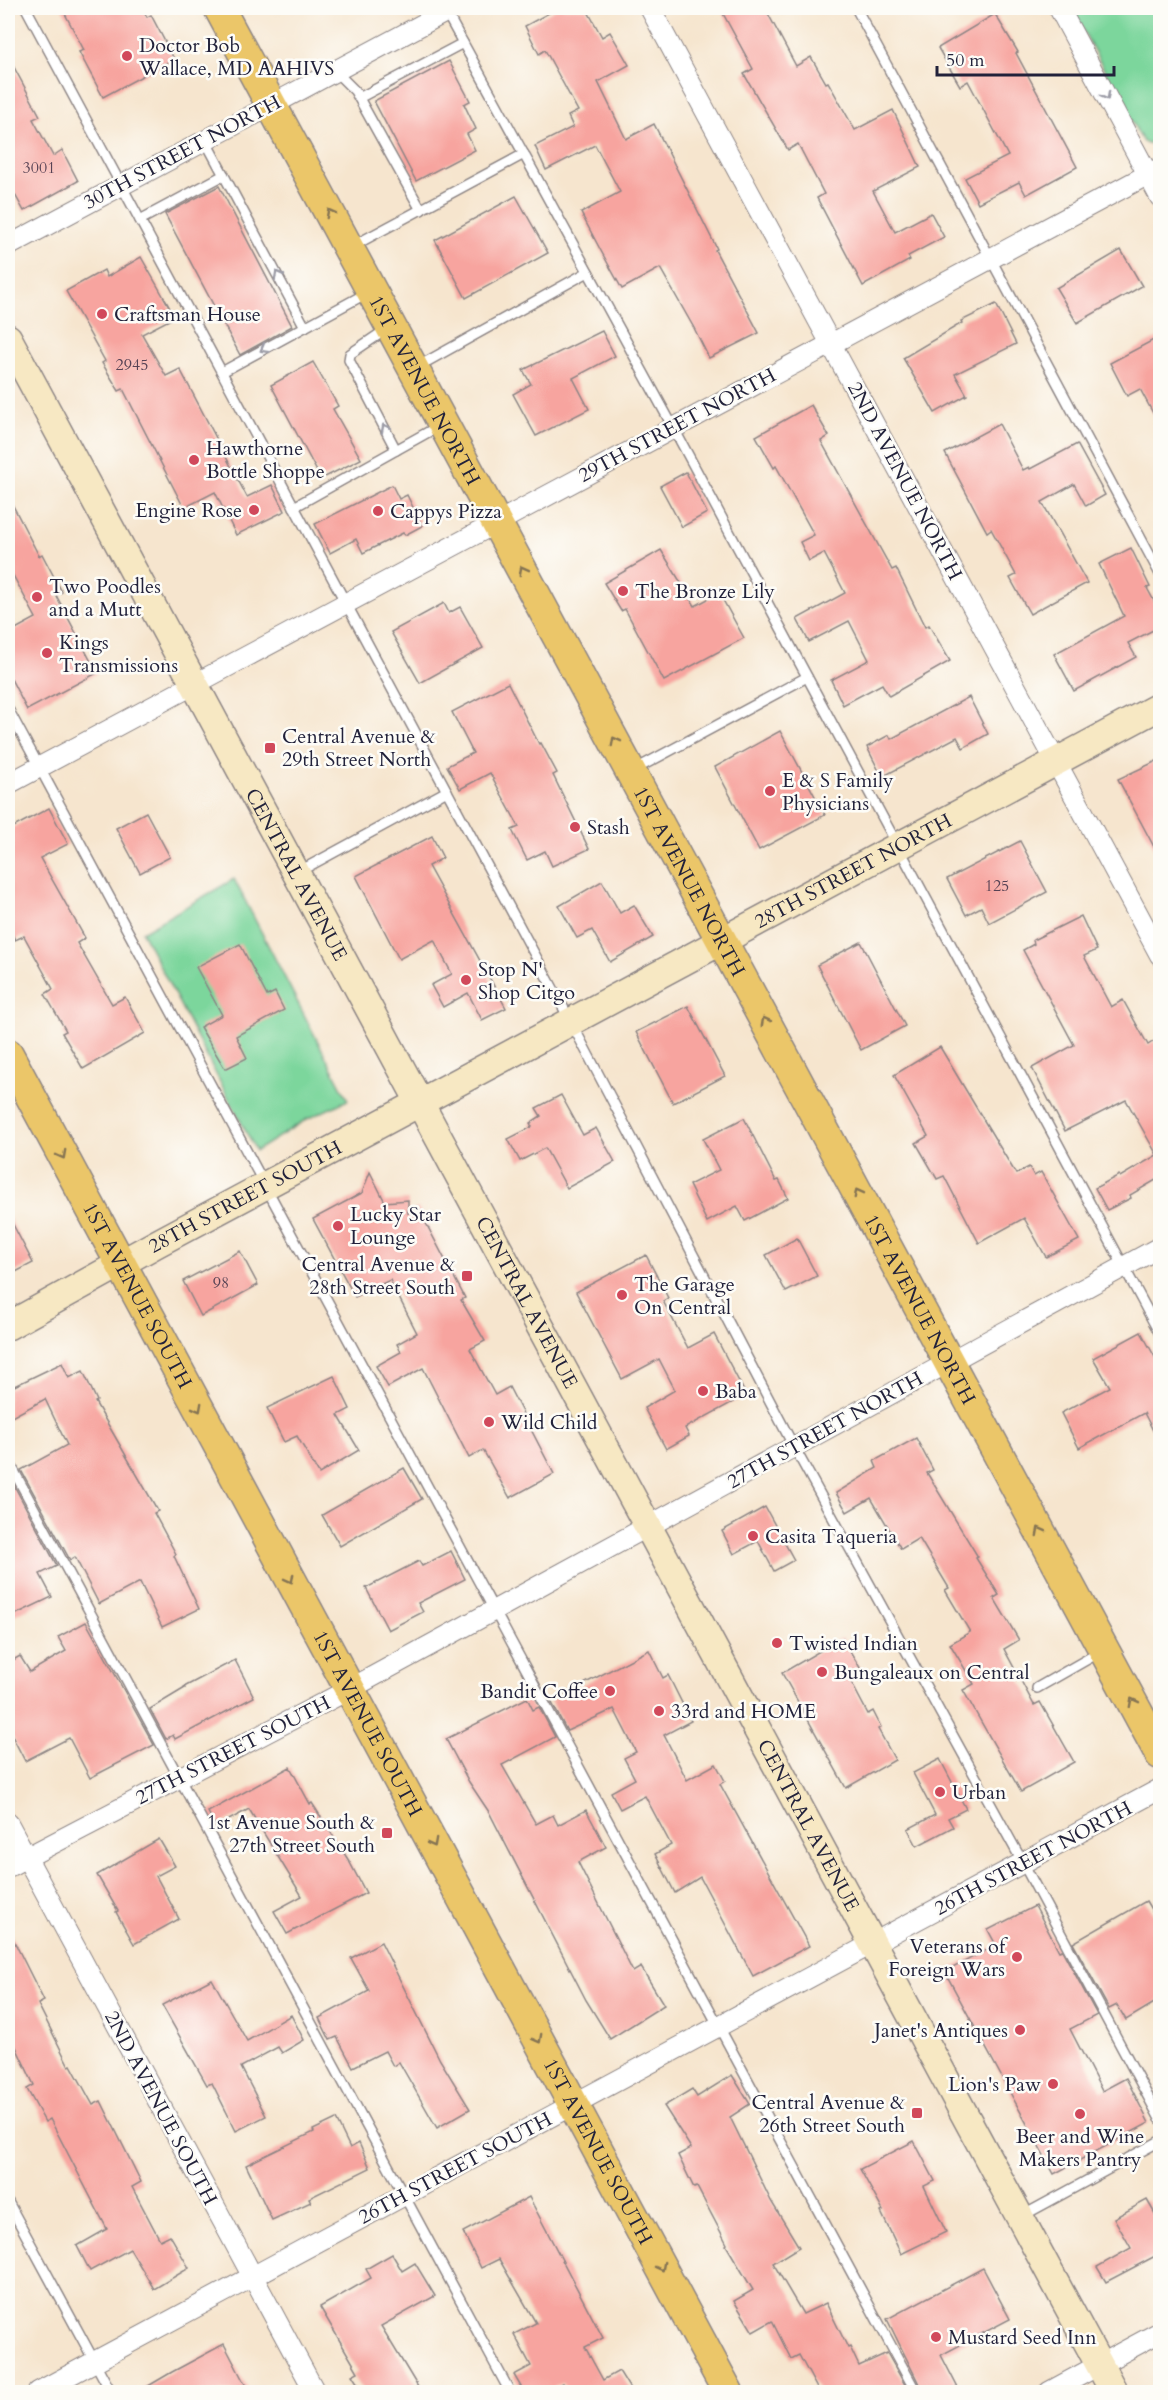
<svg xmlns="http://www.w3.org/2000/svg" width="1168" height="2400" font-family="Cardo,serif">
<rect width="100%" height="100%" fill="#fdfcf7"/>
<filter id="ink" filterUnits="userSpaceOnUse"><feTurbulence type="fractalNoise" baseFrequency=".0167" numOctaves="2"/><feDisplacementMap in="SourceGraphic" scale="12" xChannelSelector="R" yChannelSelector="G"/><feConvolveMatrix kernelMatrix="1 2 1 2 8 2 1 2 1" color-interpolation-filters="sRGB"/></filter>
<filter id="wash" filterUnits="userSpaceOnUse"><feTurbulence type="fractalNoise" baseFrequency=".008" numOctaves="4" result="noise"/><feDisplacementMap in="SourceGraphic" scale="24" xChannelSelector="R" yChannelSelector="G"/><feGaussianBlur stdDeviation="1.35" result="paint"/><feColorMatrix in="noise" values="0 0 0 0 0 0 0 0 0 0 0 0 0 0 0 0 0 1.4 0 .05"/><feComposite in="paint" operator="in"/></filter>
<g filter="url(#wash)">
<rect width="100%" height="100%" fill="#f6e5ce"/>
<g fill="#7cd69c" stroke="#4f7c6c" stroke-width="1.5">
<polygon points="1071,8 1160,8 1160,145 1143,142"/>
<polygon points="234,879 348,1100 307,1119 256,1151 142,932"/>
</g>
<g id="blocks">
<g fill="#f7a49f">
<polygon points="62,8 142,8 147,17 151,15 174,59 103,97 79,52 84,50"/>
<polygon points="558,8 586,8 602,37 610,32 629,65 598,82 626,139 654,124 717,249 715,250 759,333 709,358 694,328 660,268 622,289 601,251 581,213 620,192 595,145 546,170 535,146 573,127 568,116 578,111 545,50 539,54 525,26"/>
<polygon points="720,8 765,8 796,66 811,57 826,83 828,82 855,130 893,110 920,167 873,191 895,232 931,213 944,237 908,256 910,260 863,286 817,198 824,194 798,144 788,150 744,74 753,69"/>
<polygon points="995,14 1018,52 1016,53 1077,167 1026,195 1019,182 978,203 965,178 1008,156 968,81 960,86 938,48"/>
<polygon points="8,56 40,116 33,119 53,156 62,150 78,181 24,211 8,182"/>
<polygon points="449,61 470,101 464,104 476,129 467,134 475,150 416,181 374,101"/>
<polygon points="219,186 292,326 240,355 165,214"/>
<polygon points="516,196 548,253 466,298 435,240"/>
<polygon points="1121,250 1142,286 1077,323 1056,288"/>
<polygon points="141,257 175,317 142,334 166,376 180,369 247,497 272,485 285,511 236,535 215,492 184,508 123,389 119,391 102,363 105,361 66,291 104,270 107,277"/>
<polygon points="996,304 1016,344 955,374 967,395 935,413 903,358 962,323 961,321"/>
<polygon points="602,331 615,356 573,378 589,409 536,436 513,394 531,384 523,370"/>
<polygon points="1161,336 1161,428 1140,389 1127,396 1110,363"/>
<polygon points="313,362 338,406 333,409 361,459 321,479 271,385"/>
<polygon points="811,405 829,436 821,441 892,570 896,568 925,627 929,625 950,661 889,696 882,684 843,705 831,680 869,660 849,621 809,642 797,619 845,593 824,553 809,561 800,542 814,535 776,466 774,468 756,436"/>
<polygon points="999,424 1023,470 1029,467 1030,469 1077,444 1105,495 1086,506 1074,484 1042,502 1087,583 1030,614 1010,578 1016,575 991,529 987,532 945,453"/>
<polygon points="686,472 707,513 682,527 660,486"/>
<polygon points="392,485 399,499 407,495 422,526 405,535 403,533 363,553 356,539 330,553 315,524"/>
<polygon points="8,496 39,556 42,554 62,592 56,595 97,673 27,710 8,673 8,633 36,618 8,566"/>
<polygon points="1131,548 1150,587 1147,588 1161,614 1161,626 1128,643 1136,657 1074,691 1054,654 1124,616 1099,564"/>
<polygon points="661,550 695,606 719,593 744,638 664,681 625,609 621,611 604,583"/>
<polygon points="444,603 449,613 460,607 483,648 420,683 391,632"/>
<polygon points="508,683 539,744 541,743 557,773 553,775 589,849 552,866 545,851 527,860 512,830 519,827 490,773 460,789 447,766 473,753 452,712"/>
<polygon points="969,697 988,734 963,748 957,737 882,777 867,747 889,735 891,739"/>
<polygon points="780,731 825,815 759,850 715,767"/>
<polygon points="1161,759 1161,860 1118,779"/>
<polygon points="49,808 68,844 40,858 85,938 77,943 112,1004 125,997 145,1033 83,1069 62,1033 66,1031 45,994 53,989 24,936 15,940 8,925 8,830"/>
<polygon points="146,812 170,857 140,873 116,828"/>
<polygon points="432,836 443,858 428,866 506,1008 482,1020 468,993 443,1007 431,985 452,974 434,940 399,959 356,876"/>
<polygon points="1020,841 1047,892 989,923 981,907 966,915 947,879"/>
<polygon points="602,881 620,913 634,905 653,937 610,962 592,930 577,938 559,906"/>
<polygon points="1081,916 1097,950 1084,956 1111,1007 1123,1000 1148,1045 1154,1041 1161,1054 1161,1177 1130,1195 1131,1198 1107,1210 1095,1188 1119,1175 1120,1177 1157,1155 1126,1100 1065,1131 1032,1068 1074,1045 1023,950 1034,944 1033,940"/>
<polygon points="861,942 905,1026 861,1050 817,965"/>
<polygon points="240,944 267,996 275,992 284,1010 236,1036 247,1058 225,1069 200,1027 222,1015 196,967"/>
<polygon points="688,1006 725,1076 673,1103 636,1032"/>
<polygon points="940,1047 1016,1174 1029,1167 1034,1176 1041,1172 1079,1240 1046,1257 1024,1218 979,1243 944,1176 937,1179 916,1143 928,1136 894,1075"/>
<polygon points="561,1095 583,1135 596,1128 615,1162 567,1188 545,1148 520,1161 508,1139 532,1127 530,1123 541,1116 536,1108"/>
<polygon points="744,1118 776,1181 779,1180 788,1198 745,1221 737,1206 707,1222 689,1185 719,1170 703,1139"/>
<polygon points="370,1172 385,1202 408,1200 408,1213 418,1208 465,1298 461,1300 485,1341 470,1349 495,1395 509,1387 554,1474 510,1498 483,1450 469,1458 423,1368 388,1387 376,1366 401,1352 397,1344 417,1333 390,1280 355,1297 313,1219 362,1193"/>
<polygon points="8,1215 33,1263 8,1276"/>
<polygon points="797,1238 817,1276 786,1292 766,1255"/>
<polygon points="240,1251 258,1285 201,1316 183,1281"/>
<polygon points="646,1255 668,1298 663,1301 688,1348 714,1334 746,1395 685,1428 689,1436 666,1449 644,1408 675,1390 659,1359 622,1379 576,1292"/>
<polygon points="1141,1332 1161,1368 1161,1446 1144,1413 1079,1448 1061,1413 1110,1387 1093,1358"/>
<polygon points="62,1363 69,1378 83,1371 97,1401 95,1402 158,1511 154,1513 176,1554 174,1556 199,1609 162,1627 140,1582 99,1604 75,1557 70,1560 21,1470 67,1445 45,1399 8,1419 8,1389"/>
<polygon points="334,1376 350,1409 338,1415 359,1450 319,1474 297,1436 284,1442 267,1408"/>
<polygon points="916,1438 933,1470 927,1473 978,1557 976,1558 999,1595 994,1598 1019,1640 1004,1649 1034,1705 1040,1702 1074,1762 1021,1792 963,1690 974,1684 950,1644 970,1632 945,1590 949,1588 919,1538 901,1549 871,1498 847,1512 836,1493 877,1468 874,1461"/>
<polygon points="404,1468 422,1499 340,1546 322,1515"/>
<polygon points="9,1476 57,1566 40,1574 52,1597 8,1618"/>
<polygon points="765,1507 794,1560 774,1571 758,1541 734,1554 722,1531"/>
<polygon points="451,1551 465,1579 418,1603 423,1612 388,1630 366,1588 419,1561 422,1566"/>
<polygon points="86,1622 154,1745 90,1778 69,1738 25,1761 8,1728 8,1663 20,1656 30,1672 66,1651 58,1637"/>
<polygon points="842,1638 862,1671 849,1678 868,1714 873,1711 881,1727 878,1729 895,1760 846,1788 782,1673"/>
<polygon points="649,1650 663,1678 668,1675 691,1721 664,1735 687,1780 716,1764 725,1781 720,1784 809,1946 753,1976 700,1877 675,1893 655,1854 671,1845 645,1796 620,1809 611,1792 635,1779 624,1758 636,1752 614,1709 567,1731 551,1701"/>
<polygon points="235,1660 254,1697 175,1739 173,1735 166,1739 150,1709 185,1688 184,1687"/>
<polygon points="527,1698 533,1710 539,1707 555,1737 502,1765 536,1824 553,1815 558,1825 586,1810 606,1847 578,1862 633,1972 641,1967 664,2005 610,2039 586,2000 489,1812 469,1782 446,1739"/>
<polygon points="940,1759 966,1809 948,1818 953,1827 917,1846 908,1829 935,1815 913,1773"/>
<polygon points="290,1767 310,1804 312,1803 349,1861 366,1893 287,1934 274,1911 302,1896 249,1809 216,1827 208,1812"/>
<polygon points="159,1839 175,1866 156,1876 179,1919 134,1944 116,1912 118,1911 97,1875"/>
<polygon points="1146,1901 1161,1926 1161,1999 1126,2020 1117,2005 1109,2009 1073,1943"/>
<polygon points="1035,1906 1059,1951 1062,1950 1097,2015 1070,2029 1102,2091 1126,2078 1149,2123 1054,2174 945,1972 996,1945 988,1930"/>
<polygon points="8,1929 44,2001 38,2004 69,2066 71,2065 93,2105 101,2101 141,2182 132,2187 160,2240 170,2235 189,2268 154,2289 130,2249 90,2271 77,2246 107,2229 50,2119 45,2122 27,2089 34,2085 8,2030"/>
<polygon points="381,1942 440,2060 470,2109 437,2128 399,2062 393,2066 385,2051 353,2067 337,2037 330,2040 319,2018 369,1991 351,1958"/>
<polygon points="212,1979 247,2041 291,2015 304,2040 282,2053 278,2047 241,2067 266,2116 236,2131 212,2083 207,2085 162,2005"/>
<polygon points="732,2075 750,2104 730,2117 771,2201 799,2247 773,2263 803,2314 826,2303 848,2348 850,2347 859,2366 887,2353 909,2392 819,2392 799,2355 791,2359 772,2321 753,2332 734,2301 753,2290 726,2245 727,2244 697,2187 694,2188 678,2155 691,2148 664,2106 692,2089 697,2097"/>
<polygon points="336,2119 350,2148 359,2143 370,2168 309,2198 311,2202 272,2220 246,2165 314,2132 313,2130"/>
<polygon points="914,2141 935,2181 924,2186 946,2232 901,2254 881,2212 883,2211 860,2169"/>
<polygon points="529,2197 603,2338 585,2347 603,2380 619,2371 632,2392 568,2392 563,2383 545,2392 524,2392 514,2375 531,2366 514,2334 536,2323 499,2259 481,2268 463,2232"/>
<polygon points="1147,2200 1161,2224 1161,2253 1106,2282 1097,2267 1131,2248 1114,2218"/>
<polygon points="392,2254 402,2271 415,2263 435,2296 381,2326 421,2392 363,2392 352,2375 358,2372 320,2307 371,2278 366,2269"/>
<polygon points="983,2268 1010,2319 941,2355 960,2392 923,2392 887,2319"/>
<polygon points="224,2344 249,2392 138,2392 172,2372"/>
</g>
</g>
</g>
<g filter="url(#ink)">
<use href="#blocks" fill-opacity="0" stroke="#8c8484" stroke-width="1.5"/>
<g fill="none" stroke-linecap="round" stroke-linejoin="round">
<defs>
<g id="lane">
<polyline points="26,8 571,1022 794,1447 1023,1863 1160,2119"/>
<polyline points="856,8 1160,574"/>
<polyline points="445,10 673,427 1160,1334"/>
<polyline points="334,70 355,91 421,210"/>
<polyline points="359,98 463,43"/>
<polyline points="205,140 305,327"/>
<polyline points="140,220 224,175"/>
<polyline points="351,247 524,154"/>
<polyline points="387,329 350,354 349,360 396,450 439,426"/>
<polyline points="417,367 588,272"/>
<polyline points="222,372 367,293"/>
<polyline points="294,507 396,450"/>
<polyline points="8,709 916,2392"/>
<polyline points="634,770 807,677"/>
<polyline points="298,872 447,791"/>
<polyline points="8,1460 510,2392"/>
<polyline points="1037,1688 1100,1652"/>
<polyline points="8,2202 111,2392"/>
<polyline points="1022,2216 1160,2141"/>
</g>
<g id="street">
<polyline points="650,8 1160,955"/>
<polyline points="1059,8 1160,197"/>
<polyline points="8,246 453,8"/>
<polyline points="8,784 1160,168"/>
<polyline points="8,1823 315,2392"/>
<polyline points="8,1867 350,1689 1160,1247"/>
<polyline points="38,2392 1160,1789"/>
<polyline points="1049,2392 1160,2332"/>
</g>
<g id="secondary">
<path id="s1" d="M8,338L1114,2392"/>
<path id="s2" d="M8,1326L156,1244L1160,706"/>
</g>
<g id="primary">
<path id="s3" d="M219,8L1160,1754"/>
<path id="s4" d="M8,1054L728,2392"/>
</g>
</defs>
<use href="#lane" stroke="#8c8484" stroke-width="12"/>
<use href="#street" stroke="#8c8484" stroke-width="22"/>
<use href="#secondary" stroke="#8c8484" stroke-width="30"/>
<use href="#primary" stroke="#8c8484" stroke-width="33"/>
<use href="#lane" stroke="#fff" stroke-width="9"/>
<use href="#street" stroke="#fff" stroke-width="20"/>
<use href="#secondary" stroke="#f7e8c3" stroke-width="27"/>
<use href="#primary" stroke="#ebc669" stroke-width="30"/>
</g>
<defs><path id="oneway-chevron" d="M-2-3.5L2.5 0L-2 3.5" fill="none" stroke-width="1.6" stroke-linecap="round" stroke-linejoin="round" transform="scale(1.5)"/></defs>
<g stroke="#9c9ca7">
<use href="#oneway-chevron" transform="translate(1106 96) rotate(62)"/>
<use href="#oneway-chevron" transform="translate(278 275) rotate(-118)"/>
<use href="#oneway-chevron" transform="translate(264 349) rotate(151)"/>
<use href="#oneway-chevron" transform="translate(385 428) rotate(-118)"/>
</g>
<g stroke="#867452">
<use href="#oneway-chevron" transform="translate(330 213) rotate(-118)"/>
<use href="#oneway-chevron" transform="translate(523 570) rotate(-118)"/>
<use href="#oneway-chevron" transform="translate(615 741) rotate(-118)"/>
<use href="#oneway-chevron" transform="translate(765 1021) rotate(-118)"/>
<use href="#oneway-chevron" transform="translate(62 1155) rotate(62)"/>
<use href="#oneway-chevron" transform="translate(858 1193) rotate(-118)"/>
<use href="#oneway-chevron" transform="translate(198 1408) rotate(62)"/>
<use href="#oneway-chevron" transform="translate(1040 1531) rotate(-118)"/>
<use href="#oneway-chevron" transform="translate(290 1579) rotate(62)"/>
<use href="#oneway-chevron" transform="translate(1133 1702) rotate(-118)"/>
<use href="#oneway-chevron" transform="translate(433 1843) rotate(62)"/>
<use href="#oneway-chevron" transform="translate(538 2039) rotate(62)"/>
<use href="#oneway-chevron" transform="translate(661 2267) rotate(62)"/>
</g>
</g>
<g fill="#d1495b" stroke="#fdfcf7" stroke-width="2">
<circle cx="127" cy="56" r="6"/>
<circle cx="102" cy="314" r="6"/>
<circle cx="194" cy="460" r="6"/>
<circle cx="254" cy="510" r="6"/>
<circle cx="378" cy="511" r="6"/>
<circle cx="623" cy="591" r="6"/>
<circle cx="37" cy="597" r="6"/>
<circle cx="47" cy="653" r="6"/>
<rect x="264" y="742" width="12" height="12" rx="3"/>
<circle cx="770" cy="791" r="6"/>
<circle cx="575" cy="827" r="6"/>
<circle cx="466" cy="980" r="6"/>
<circle cx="338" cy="1226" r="6"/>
<rect x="461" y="1270" width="12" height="12" rx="3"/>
<circle cx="622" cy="1295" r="6"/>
<circle cx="703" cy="1391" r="6"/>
<circle cx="489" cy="1422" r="6"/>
<circle cx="753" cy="1536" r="6"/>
<circle cx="777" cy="1643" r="6"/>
<circle cx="822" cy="1672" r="6"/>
<circle cx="610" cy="1691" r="6"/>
<circle cx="659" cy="1711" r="6"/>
<circle cx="940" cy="1792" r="6"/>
<rect x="381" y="1827" width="12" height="12" rx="3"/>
<circle cx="1017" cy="1957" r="6"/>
<circle cx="1020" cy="2030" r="6"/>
<circle cx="1053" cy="2084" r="6"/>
<rect x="911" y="2107" width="12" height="12" rx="3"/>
<circle cx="1080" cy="2114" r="6"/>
<circle cx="936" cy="2337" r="6"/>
</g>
<g text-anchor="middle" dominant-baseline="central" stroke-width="5" stroke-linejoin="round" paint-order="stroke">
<g font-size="16" fill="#574254">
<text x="39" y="168">3001</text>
<text x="132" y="365">2945</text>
<text x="997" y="886">125</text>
<text x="221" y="1283">98</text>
</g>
<g font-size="20" fill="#22223b" stroke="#fdfcf7" text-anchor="start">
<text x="139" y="45">Doctor Bob<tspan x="139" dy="23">Wallace, MD AAHIVS</tspan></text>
<text x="114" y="314">Craftsman House</text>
<text x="206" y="448">Hawthorne<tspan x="206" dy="23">Bottle Shoppe</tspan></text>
<text x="242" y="510" text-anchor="end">Engine Rose</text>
<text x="390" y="511">Cappys Pizza</text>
<text x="49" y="586">Two Poodles<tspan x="49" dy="23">and a Mutt</tspan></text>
<text x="635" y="591">The Bronze Lily</text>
<text x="59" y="642">Kings<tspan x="59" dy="23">Transmissions</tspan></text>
<text x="282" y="736">Central Avenue &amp;<tspan x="282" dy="23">29th Street North</tspan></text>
<text x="782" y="780">E &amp; S Family<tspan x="782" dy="23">Physicians</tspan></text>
<text x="587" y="827">Stash</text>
<text x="478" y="969">Stop N'<tspan x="478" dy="23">Shop Citgo</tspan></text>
<text x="350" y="1214">Lucky Star<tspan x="350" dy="23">Lounge</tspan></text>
<text x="455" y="1264" text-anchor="end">Central Avenue &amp;<tspan x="455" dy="23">28th Street South</tspan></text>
<text x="634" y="1284">The Garage<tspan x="634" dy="23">On Central</tspan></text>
<text x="715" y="1391">Baba</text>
<text x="501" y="1422">Wild Child</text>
<text x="765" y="1536">Casita Taqueria</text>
<text x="789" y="1643">Twisted Indian</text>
<text x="834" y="1672">Bungaleaux on Central</text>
<text x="598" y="1691" text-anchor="end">Bandit Coffee</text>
<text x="671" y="1711">33rd and HOME</text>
<text x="952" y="1792">Urban</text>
<text x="375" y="1822" text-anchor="end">1st Avenue South &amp;<tspan x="375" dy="23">27th Street South</tspan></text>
<text x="1005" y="1946" text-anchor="end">Veterans of<tspan x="1005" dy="23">Foreign Wars</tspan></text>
<text x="1008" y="2030" text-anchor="end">Janet's Antiques</text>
<text x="1041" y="2084" text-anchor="end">Lion's Paw</text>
<text x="905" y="2102" text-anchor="end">Central Avenue &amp;<tspan x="905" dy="23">26th Street South</tspan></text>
<text x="1080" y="2136" text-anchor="middle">Beer and Wine<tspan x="1080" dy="23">Makers Pantry</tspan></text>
<text x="948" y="2337">Mustard Seed Inn</text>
</g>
<g font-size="20" fill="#22223b" stroke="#fdfcf7">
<text transform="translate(182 152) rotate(-28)">30TH STREET NORTH</text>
<text stroke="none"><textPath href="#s3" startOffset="434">1ST AVENUE NORTH</textPath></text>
<text transform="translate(677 425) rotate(-28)">29TH STREET NORTH</text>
<text transform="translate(905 481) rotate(62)">2ND AVENUE NORTH</text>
<text stroke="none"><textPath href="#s2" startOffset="960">28TH STREET NORTH</textPath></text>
<text stroke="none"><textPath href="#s1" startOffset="609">CENTRAL AVENUE</textPath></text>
<text stroke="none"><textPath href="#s3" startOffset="992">1ST AVENUE NORTH</textPath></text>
<text stroke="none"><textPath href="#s2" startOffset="270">28TH STREET SOUTH</textPath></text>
<text stroke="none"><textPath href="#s4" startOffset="274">1ST AVENUE SOUTH</textPath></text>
<text stroke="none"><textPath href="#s1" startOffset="1095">CENTRAL AVENUE</textPath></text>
<text stroke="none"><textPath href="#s3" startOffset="1478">1ST AVENUE NORTH</textPath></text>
<text transform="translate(825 1430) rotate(-29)">27TH STREET NORTH</text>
<text stroke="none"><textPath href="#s4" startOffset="760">1ST AVENUE SOUTH</textPath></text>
<text transform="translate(233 1750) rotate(-27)">27TH STREET SOUTH</text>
<text stroke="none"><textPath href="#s1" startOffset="1689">CENTRAL AVENUE</textPath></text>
<text transform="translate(1033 1858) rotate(-28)">26TH STREET NORTH</text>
<text transform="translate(161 2108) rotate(62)">2ND AVENUE SOUTH</text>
<text stroke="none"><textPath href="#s4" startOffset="1246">1ST AVENUE SOUTH</textPath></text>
<text transform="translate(455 2168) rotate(-28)">26TH STREET SOUTH</text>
</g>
</g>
<rect width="1168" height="2400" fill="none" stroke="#fdfcf7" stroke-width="30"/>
<path d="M937 66v9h177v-9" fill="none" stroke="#22223b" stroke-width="3"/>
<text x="946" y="66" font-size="18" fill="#22223b" stroke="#fdfcf7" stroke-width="4.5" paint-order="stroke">50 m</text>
</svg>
